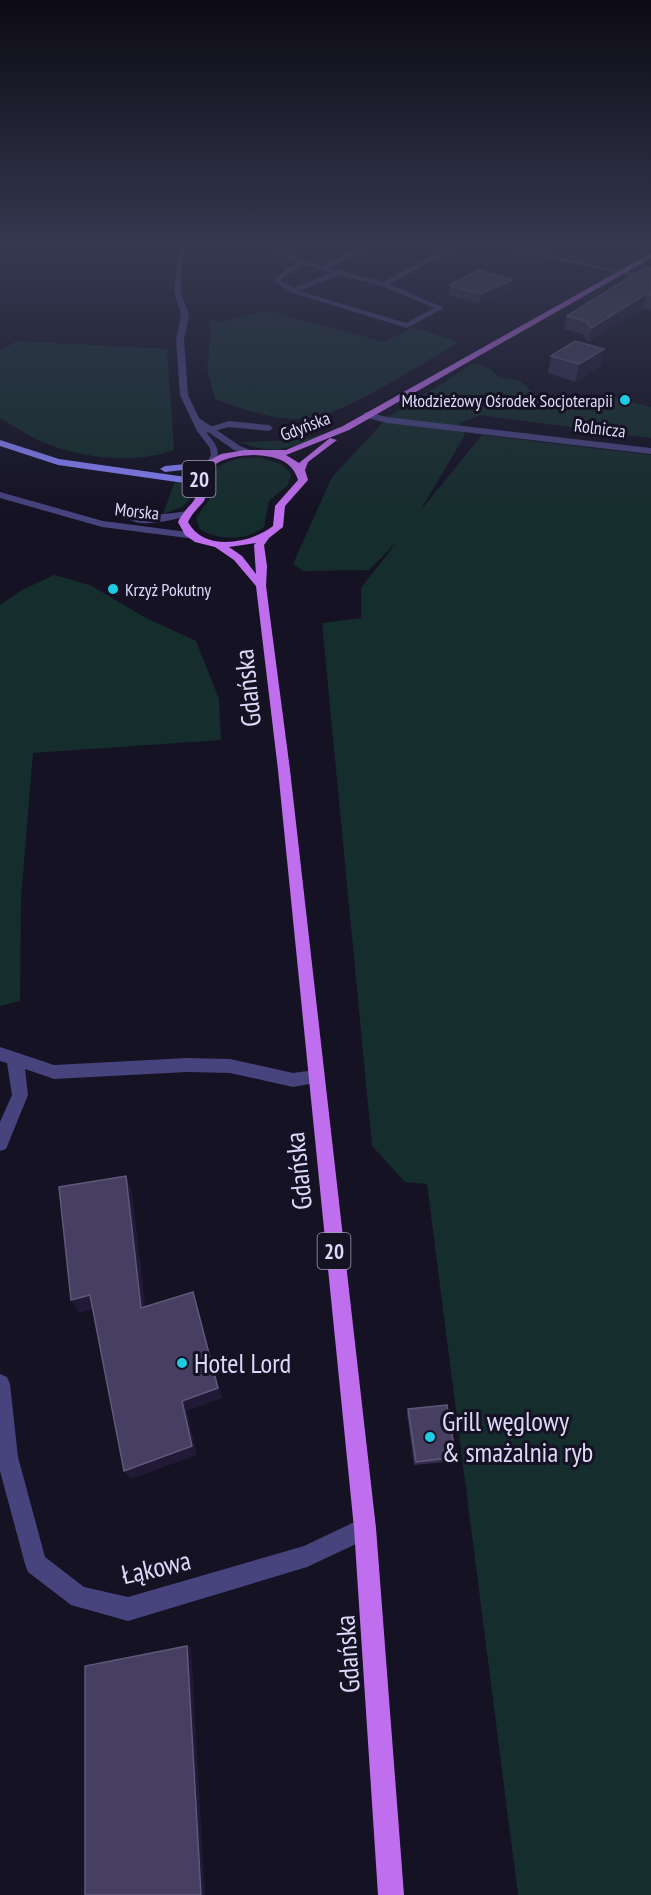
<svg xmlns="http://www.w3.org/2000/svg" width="651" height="1895" font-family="'PT Sans Narrow',sans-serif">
<rect width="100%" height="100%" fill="#151224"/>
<g fill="#162d2d">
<path d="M265,310L384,342L414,327L459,342C424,362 340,418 304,419C272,420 245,410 215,399L207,369L211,333L209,321H228Z"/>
<path d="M17,341L167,349L174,450C135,464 89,459 50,445C33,439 16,427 0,418V351Z"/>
<polygon points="475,363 489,368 498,376 520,381 546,404 588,396 613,397 651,407 651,438 481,415 459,423 465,435 420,511 482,435 651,455 651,1895 518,1895 427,1184 405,1182 372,1146 322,623 361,618 361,588 397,542 369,570 303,571 293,564 332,477 389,416"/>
<path d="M322,434C290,450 274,455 239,442L298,440Z"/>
<path d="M261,458L281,464L291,474L288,485L269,501L264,527C247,541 218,541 200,529L196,519C207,498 215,504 211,476C220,459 244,457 261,458Z"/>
<polygon points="175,481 191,488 192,497 182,507 163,514"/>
<polygon points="54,575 90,585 146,618 196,641 219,699 221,740 33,753 21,899 20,1001 0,1006 0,605 22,590"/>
</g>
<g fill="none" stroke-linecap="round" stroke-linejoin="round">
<g fill="#46437d" fill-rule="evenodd">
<path d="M273,246H280L294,258L322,266L361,246H370L329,268L383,282L451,246H460L390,284L444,308L407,328L290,292L272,280L297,263L290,260ZM303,264L331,273L293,288L280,280ZM338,275L382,286L434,308L406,323L299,291Z"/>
<polygon points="500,246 513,246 624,272 621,274"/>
<polygon points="229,421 269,425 273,428 269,431 229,427 201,434 197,431"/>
</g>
<g fill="#46437d" fill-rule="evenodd">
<path d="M179,246H185L180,291L189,314L184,340L188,395L199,418L240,446L255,452L251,455L234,450L204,429C213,442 223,449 215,464L212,465L207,462L211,455L210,448L197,431L180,395L176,340L181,314L174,291Z"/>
<polygon points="621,270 651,276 651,280 619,273"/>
<polygon points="367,412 387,417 651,448 651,454 387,423 364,417 364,413"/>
<polygon points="0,492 103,521 195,533 200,536 195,539 102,527 0,498"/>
<path d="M186,511L189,512V516C175,519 143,528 131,520C138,515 174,514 186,511Z"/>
<polygon points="0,1047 54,1065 187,1058 230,1059 293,1073 315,1070 321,1072 323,1077 321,1082 293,1087 230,1073 187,1072 54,1079 25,1069 28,1095 6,1149 0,1151 0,1122 12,1095 7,1063 0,1061"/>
<polygon points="0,1374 7,1377 10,1384 18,1457 45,1557 84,1587 128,1597 304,1546 365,1517 373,1520 376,1528 373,1536 307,1567 128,1621 71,1605 28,1572 25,1564 0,1471"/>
</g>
<g fill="#817cee" fill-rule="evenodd">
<polygon points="0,440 59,459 186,477 206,486 201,489 184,483 58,465 0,446"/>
<polygon points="207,462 212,465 210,467 165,472 160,469 165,466"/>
</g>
<path fill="#bf6eed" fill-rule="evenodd" d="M651,253V258L349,430L286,455L299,463L330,438L337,440L308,462L305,470L308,480L285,506L283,527L269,538L264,545L267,566L266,586L290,770L376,1528L404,1895H378L354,1528L278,770L256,586L234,560L215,547L195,542L185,535L178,522C188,501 203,504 193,478L203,464L221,454L245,450H286L343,426ZM253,455C273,456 292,459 298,480L275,506L273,526C250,544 204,552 188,522C198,501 213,505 203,478C213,459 233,456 253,455ZM256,543L254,545L256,574L242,556L229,547Z"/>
</g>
<g fill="#352d4f">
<polygon points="651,268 651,310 643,308 588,342 583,334 564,329 567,316"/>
<polygon points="513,280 512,289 479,304 449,295 450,285"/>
<polygon points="551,356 601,366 575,382 548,373"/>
<polygon points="408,1409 456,1457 454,1461 414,1465 407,1413"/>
</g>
<g fill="#201a36">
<polygon points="513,280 512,289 479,304 480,294"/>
<polygon points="646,294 643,308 588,342 591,328"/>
<polygon points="604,349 601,366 575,382 579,364"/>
<polygon points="126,1176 132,1191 147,1321 141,1308"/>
<polygon points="193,1292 222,1398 187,1411 197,1455 131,1479 124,1471 182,1401"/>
<polygon points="90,1295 97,1308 79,1313 71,1300"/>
<polygon points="187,1646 191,1647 205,1895 201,1895"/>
</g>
<g fill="#473f61" stroke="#5f5879" stroke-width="1.5">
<polygon points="646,267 651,268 651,296 646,294 591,328 586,321 567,316"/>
<polygon points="478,270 513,280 480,294 450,285"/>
<polygon points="575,341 604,349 579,364 551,356"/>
<polygon points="126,1176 141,1308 193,1292 218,1388 182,1401 192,1446 124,1471 90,1295 71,1300 59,1187"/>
<polygon points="447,1405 456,1457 416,1462 408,1409"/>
<polygon points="187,1646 201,1895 85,1895 85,1666"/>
</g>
<linearGradient id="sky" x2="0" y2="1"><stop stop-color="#0c0a14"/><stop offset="0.48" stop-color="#353950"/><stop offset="1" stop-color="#353950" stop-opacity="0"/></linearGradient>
<rect width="651" height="512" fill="url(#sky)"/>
<g fill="#1dcbe2" stroke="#151224" stroke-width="2">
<circle cx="625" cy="400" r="6"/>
<circle cx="113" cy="589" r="6"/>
<circle cx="182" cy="1363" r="6"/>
<circle cx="430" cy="1437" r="6"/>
</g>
<g text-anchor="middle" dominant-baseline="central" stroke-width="6" stroke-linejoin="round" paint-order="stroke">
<g font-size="18" fill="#ded9fa" stroke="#151224" text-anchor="end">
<text x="613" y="400">Młodzieżowy Ośrodek Socjoterapii</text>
<text x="125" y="589" text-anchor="start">Krzyż Pokutny</text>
</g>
<g font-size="18" fill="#ded9fa" stroke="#151224">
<text transform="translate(305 426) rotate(-21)">Gdyńska</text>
<text transform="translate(600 428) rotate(7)">Rolnicza</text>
<text transform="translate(137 511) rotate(6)">Morska</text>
</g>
<g fill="#151224" stroke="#a29dba" stroke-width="1.5">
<rect x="182.5" y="461" width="33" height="36" rx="4.5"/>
<rect x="317.5" y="1233" width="33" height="36" rx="4.5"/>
</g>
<g font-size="21" font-weight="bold" fill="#ded9fa">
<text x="199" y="479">20</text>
<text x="334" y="1251">20</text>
</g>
<g font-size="27" fill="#ded9fa" stroke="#151224">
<text transform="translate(247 688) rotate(-96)">Gdańska</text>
<text transform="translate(298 1171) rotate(-96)">Gdańska</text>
<text transform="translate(156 1567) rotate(-13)">Łąkowa</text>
<text transform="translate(347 1654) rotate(-94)">Gdańska</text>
</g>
<g font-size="27" fill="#ded9fa" stroke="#151224" text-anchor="start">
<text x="194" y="1363">Hotel Lord</text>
<text x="442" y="1421">Grill węglowy<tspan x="442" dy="31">&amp; smażalnia ryb</tspan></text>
</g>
</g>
</svg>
